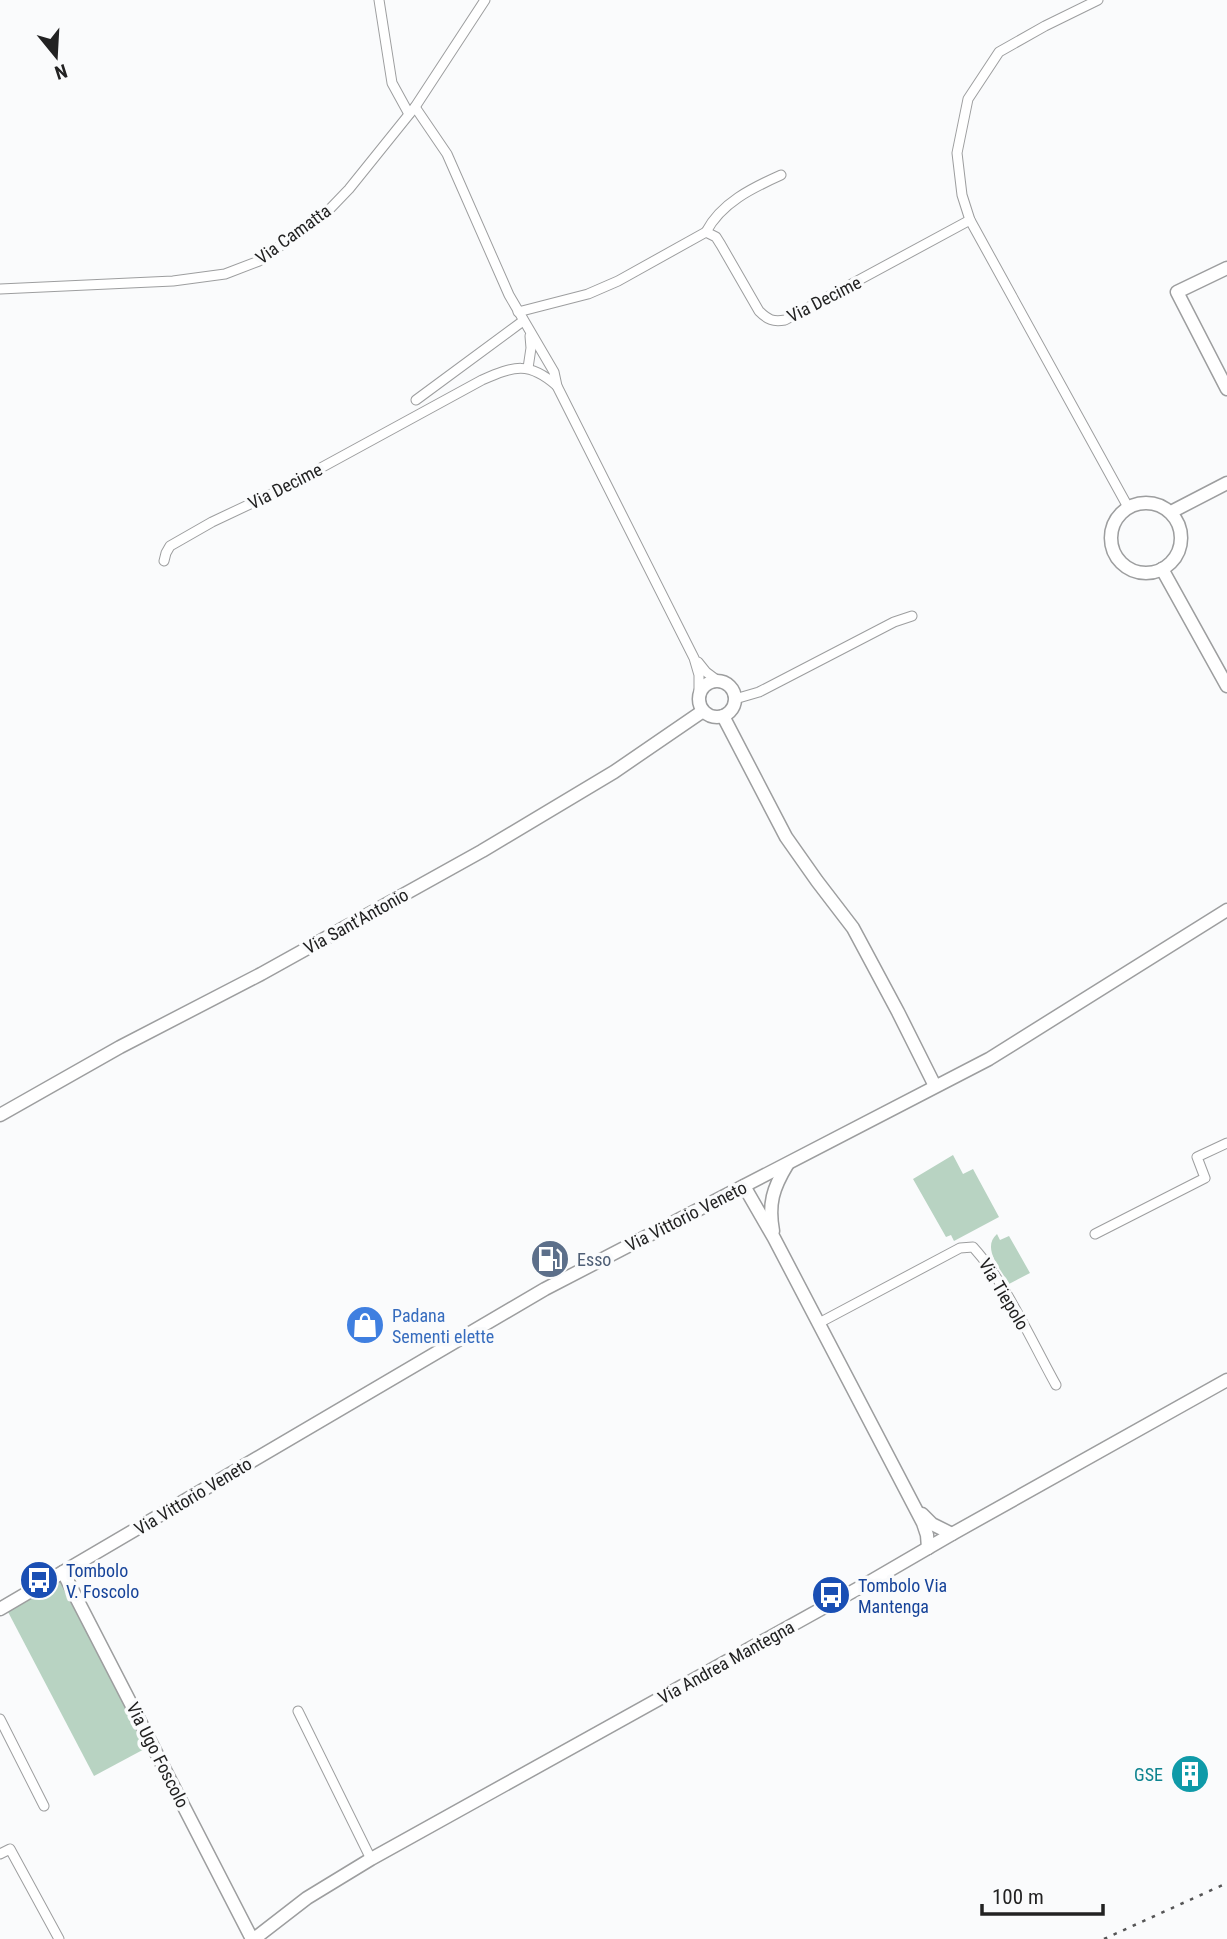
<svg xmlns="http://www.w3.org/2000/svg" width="1227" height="1939" font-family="'Roboto Condensed',sans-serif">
<rect width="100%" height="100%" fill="#fafbfc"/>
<g fill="#b8d3c2">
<polygon points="953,1155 963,1174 973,1169 999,1217 954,1241 951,1235 946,1237 913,1179"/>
<path d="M997,1234L1000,1240L1009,1236L1030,1273L1009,1284C1001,1269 981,1248 997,1234Z"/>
<polygon points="60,1580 64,1583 150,1746 94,1776 7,1610"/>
</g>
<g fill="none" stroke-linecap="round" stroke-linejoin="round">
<defs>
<g id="street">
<polyline points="379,0 392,83 409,114"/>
<polyline points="1098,0 1045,26 999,52 968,99 957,153 962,195 970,220 1128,507"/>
<polyline points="415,107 447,154 509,295 554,372 557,386 694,658 699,675 699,693"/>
<path d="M706,232C721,203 752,188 781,175"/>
<polyline points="0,289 173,281 225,274 259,261 325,214 349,189 415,107 485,0"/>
<path d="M518,312L588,294L618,281L706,232L716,237L721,245L759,311C768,320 773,322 785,320L970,220"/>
<polyline points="528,368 531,348 530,336"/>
<polyline points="416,400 523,321"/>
<path d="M164,561L166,553L170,546L212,522L284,488L482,380C514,366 529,361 557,386"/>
<polyline points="698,662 706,672 718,681"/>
<polyline points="735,699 759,692 894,622 912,616"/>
<polyline points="1095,1234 1205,1178 1197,1157 1227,1143"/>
<path d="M819,1323L960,1248L973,1247C1006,1283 1032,1342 1056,1385"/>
<polyline points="298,1711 371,1859"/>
<polyline points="0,1719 44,1806"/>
<polyline points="0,1854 10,1849 59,1939"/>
</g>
<g id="secondary">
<polyline points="1227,268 1177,292 1227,389"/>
<circle cx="1146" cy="538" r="35"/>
<polyline points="1171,512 1227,483"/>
<polyline points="1162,569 1227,686"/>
<circle cx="717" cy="699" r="18"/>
<polyline points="723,716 786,837 817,881 853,928 898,1012 935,1086"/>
<polyline points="0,1115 120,1047 261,974 482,851 614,772 703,711"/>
<polyline points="744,1186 774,1238 923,1523 927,1535 928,1548"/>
<path d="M773,1231C768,1204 773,1188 787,1165"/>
<polyline points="922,1514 932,1524 952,1534"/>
<polyline points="63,1572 252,1939"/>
<polyline points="0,1609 545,1289 989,1059 1227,910"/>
<polyline points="254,1939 307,1898 371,1859 866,1584 952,1534 1227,1380"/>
</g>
</defs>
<use href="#street" stroke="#9d9e9f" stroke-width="11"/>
<use href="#secondary" stroke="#9d9e9f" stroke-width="15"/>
<use href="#street" stroke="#fff" stroke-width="9"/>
<use href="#secondary" stroke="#fff" stroke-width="12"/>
<polyline stroke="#555556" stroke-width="2.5" stroke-dasharray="3.5 7" stroke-linecap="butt" points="1104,1939 1227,1883"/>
</g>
<defs>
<symbol id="fuel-disc" viewBox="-11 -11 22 22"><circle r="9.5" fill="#5c6f8a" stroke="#fafbfc"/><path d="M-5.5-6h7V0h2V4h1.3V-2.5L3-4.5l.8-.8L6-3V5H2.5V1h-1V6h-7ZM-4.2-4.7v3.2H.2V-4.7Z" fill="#fff"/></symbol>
<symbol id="shop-disc" viewBox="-11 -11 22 22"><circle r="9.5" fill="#3f7fe0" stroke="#fafbfc"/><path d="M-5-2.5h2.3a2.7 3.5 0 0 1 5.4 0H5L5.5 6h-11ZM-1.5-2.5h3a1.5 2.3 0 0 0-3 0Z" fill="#fff"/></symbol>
<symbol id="bus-disc" viewBox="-11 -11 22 22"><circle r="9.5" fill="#1a4fb4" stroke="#fafbfc"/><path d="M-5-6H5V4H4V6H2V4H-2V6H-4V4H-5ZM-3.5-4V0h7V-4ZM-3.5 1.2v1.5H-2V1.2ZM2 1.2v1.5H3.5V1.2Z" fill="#fff"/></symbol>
<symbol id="building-disc" viewBox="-11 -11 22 22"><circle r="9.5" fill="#0f9aa8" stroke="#fafbfc"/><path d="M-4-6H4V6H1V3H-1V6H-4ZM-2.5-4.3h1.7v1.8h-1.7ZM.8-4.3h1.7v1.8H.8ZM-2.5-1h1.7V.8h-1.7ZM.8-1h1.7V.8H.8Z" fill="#fff"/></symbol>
</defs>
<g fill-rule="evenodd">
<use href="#fuel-disc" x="528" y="1237" width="44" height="44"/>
<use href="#shop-disc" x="343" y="1303" width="44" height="44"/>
<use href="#bus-disc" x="17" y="1558" width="44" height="44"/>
<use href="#bus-disc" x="809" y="1573" width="44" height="44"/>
<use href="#building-disc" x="1168" y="1752" width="44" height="44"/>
</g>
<g text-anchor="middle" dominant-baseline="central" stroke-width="7" stroke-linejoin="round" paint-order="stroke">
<g font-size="18" fill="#222" stroke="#fafbfc">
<text transform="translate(293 234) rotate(-36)">Via Camatta</text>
<text transform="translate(824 299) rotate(-27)">Via Decime</text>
<text transform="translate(285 486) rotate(-27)">Via Decime</text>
<text transform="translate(356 921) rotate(-29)">Via Sant'Antonio</text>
<text transform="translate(686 1216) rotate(-27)">Via Vittorio Veneto</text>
<text transform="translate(1004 1294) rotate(59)">Via Tiepolo</text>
<text transform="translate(193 1496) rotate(-31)">Via Vittorio Veneto</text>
<text transform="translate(726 1662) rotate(-29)">Via Andrea Mantegna</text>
<text transform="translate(158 1755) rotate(63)">Via Ugo Foscolo</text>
</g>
<g font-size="18" fill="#4e5e75" stroke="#fafbfc" text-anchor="start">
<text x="577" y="1259">Esso</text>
</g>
<g font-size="18" fill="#366cbe" stroke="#fafbfc" text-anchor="start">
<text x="392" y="1315">Padana<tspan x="392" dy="21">Sementi elette</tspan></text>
</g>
<g font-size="18" fill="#164399" stroke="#fafbfc" text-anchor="start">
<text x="66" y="1570">Tombolo<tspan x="66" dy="21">V. Foscolo</tspan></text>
<text x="858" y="1585">Tombolo Via<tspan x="858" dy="21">Mantenga</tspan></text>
</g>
<g font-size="18" fill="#0d838f" stroke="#fafbfc" text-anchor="end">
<text x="1163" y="1774">GSE</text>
</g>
</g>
<g transform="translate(56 56) rotate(162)" stroke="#fafbfc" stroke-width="5" paint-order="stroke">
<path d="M0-5L12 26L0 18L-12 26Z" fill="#222222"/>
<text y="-10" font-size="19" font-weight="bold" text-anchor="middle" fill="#222222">N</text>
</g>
<path d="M982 1904v10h121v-10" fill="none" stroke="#222222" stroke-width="3.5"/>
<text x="992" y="1904" font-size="21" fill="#222222" stroke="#fafbfc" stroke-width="5" paint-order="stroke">100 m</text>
</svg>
